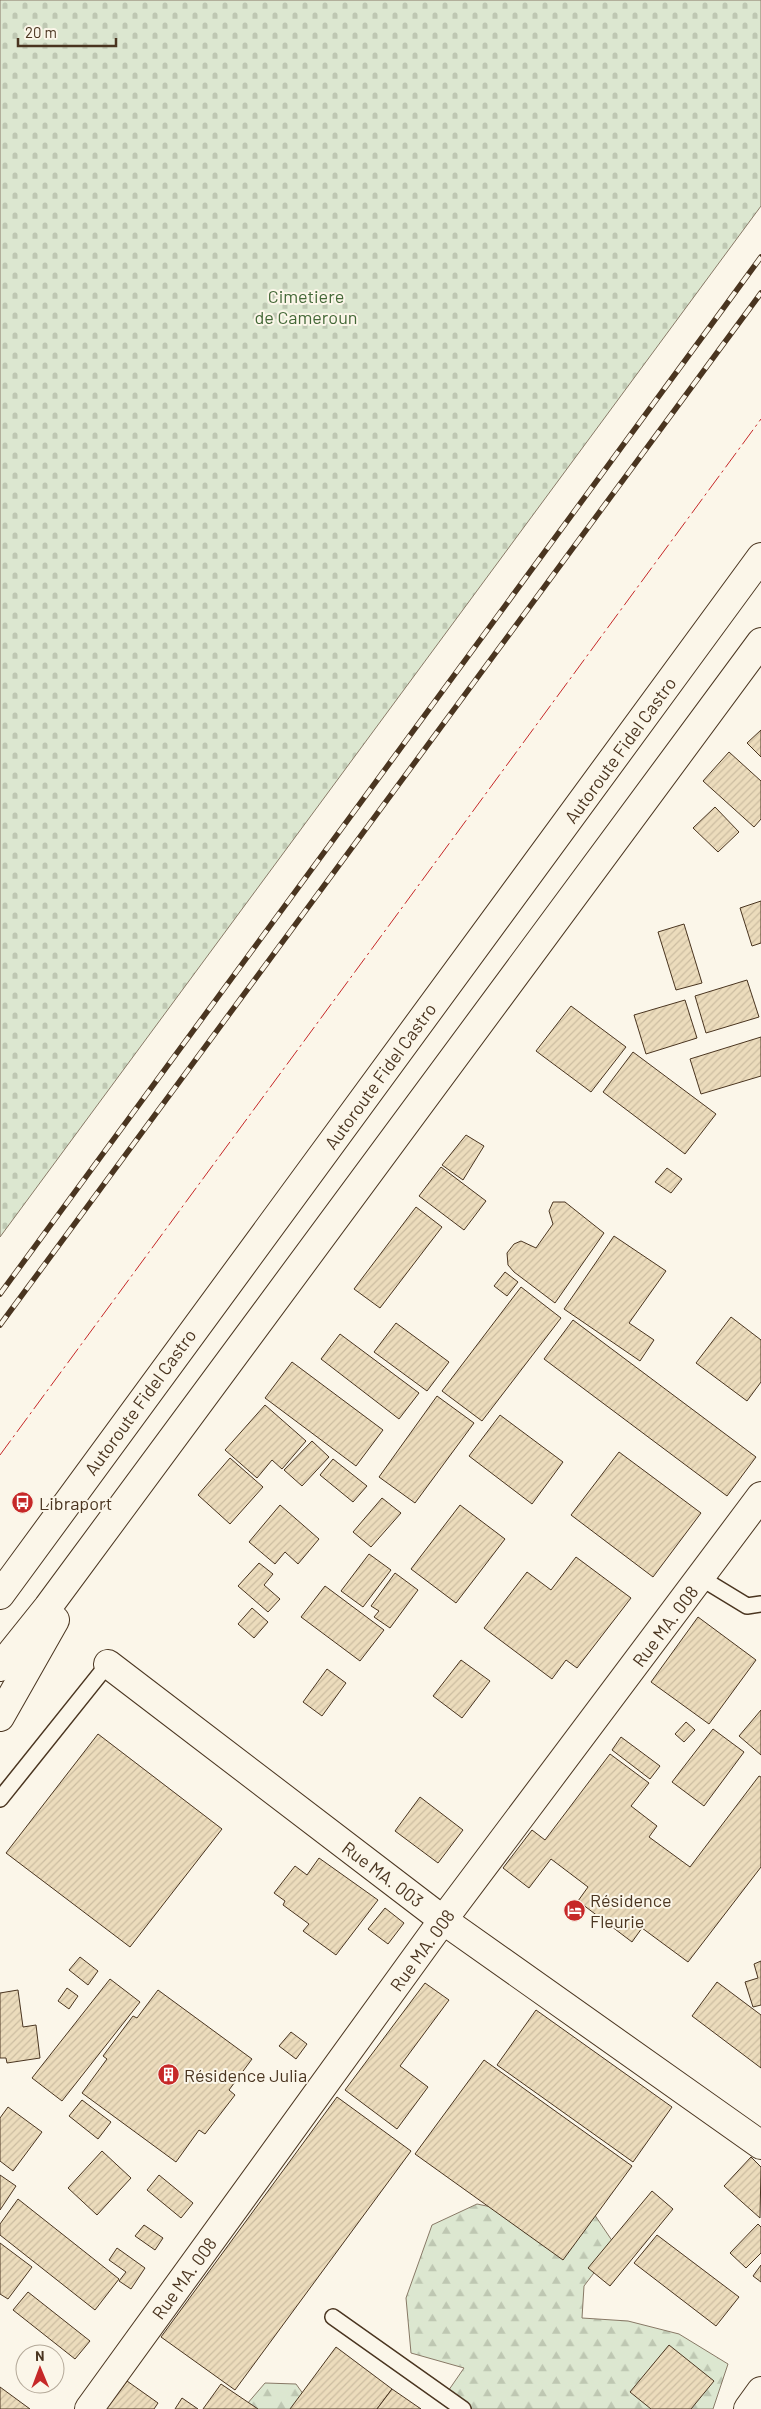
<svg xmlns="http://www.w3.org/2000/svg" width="761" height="2409" font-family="Barlow,sans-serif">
<defs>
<pattern id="forest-firs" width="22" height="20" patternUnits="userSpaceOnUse" patternTransform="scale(1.25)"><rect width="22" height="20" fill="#dce7d0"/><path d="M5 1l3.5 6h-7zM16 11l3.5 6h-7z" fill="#bec7b2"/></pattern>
<pattern id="cemetery-stones" width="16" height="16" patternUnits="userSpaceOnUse" patternTransform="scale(1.25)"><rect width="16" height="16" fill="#dce7d0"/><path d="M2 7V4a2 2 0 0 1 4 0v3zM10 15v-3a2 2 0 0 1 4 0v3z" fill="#bec7b2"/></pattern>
<pattern id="building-hatch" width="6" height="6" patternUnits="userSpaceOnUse" patternTransform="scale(1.25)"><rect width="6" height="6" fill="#ecdcbc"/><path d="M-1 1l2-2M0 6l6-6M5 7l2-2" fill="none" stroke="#ccbda1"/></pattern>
</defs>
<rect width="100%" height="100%" fill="#fbf6e9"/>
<g fill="url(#forest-firs)" stroke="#887966">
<polygon points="477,2204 525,2214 590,2208 615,2245 584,2286 582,2318 628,2321 679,2334 728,2364 713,2409 456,2409 444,2397 464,2368 411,2353 406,2298 432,2225"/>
<polygon points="265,2383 296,2384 314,2409 248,2409 247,2404"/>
</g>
<polygon fill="url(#cemetery-stones)" stroke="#887966" points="0,0 761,0 761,206 0,1237"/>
<g fill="url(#building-hatch)" stroke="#4a3520">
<polygon points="761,730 761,757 747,743"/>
<polygon points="729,752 761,781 761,819 754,827 703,781"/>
<polygon points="715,807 739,832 718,852 693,828"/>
<polygon points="761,901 761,943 752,946 740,908"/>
<polygon points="684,924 702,983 676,990 658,932"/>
<polygon points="747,980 759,1017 706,1033 695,996"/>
<polygon points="685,1000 697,1038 646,1054 634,1015"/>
<polygon points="571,1006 626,1047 591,1092 536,1051"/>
<polygon points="761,1037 761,1076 701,1094 690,1059"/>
<polygon points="633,1052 716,1114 685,1154 603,1092"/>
<polygon points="466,1135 484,1146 463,1180 442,1165"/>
<polygon points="441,1167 486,1201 464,1230 419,1196"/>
<polygon points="667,1168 682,1179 671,1193 655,1182"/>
<polygon points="553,1202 565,1202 604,1233 555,1303 514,1272 508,1265 507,1253 514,1244 521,1241 536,1248 553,1224 549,1211"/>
<polygon points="416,1207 442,1227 380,1308 354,1289"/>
<polygon points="614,1236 666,1271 629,1323 654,1340 640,1361 564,1309"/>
<polygon points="505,1272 518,1282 507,1296 494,1286"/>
<polygon points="521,1287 561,1318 482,1421 442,1391"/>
<polygon points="731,1317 761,1340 761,1382 747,1401 696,1363"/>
<polygon points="573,1320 756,1457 727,1496 544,1359"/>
<polygon points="396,1323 449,1362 427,1391 374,1352"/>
<polygon points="340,1334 419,1393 399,1419 321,1359"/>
<polygon points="292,1362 383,1430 356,1466 265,1398"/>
<polygon points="437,1396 474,1423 415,1503 379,1477"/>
<polygon points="265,1405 306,1441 282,1469 272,1460 257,1478 225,1450"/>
<polygon points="500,1415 563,1462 532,1504 469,1456"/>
<polygon points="312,1441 329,1457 302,1486 284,1470"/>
<polygon points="619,1452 701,1513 653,1577 571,1515"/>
<polygon points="230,1458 263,1487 230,1524 198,1495"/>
<polygon points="333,1459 367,1486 353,1502 320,1475"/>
<polygon points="382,1498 401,1513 371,1547 353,1532"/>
<polygon points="280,1505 319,1539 298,1564 285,1552 275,1564 249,1542"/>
<polygon points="460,1505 505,1539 456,1603 411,1569"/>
<polygon points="369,1554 391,1570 363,1607 341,1591"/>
<polygon points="576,1557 631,1598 577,1668 566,1660 552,1679 484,1628 527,1572 551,1590"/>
<polygon points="259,1563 273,1574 264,1585 280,1599 268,1612 238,1586"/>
<polygon points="395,1573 418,1590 390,1628 374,1617 379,1611 371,1606"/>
<polygon points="325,1586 384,1630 360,1661 301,1617"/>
<polygon points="252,1608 268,1622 254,1638 238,1624"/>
<polygon points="698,1617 756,1660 709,1724 651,1682"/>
<polygon points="461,1660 490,1681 462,1718 433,1696"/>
<polygon points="327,1669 346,1683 322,1716 303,1702"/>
<polygon points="761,1710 761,1755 739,1736"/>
<polygon points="686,1722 695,1730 684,1742 675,1734"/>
<polygon points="713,1729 744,1752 704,1806 672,1782"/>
<polygon points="98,1734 222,1829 130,1947 6,1853"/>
<polygon points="621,1737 660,1766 650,1779 612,1750"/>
<polygon points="610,1754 649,1783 631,1806 657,1826 649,1837 690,1867 759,1776 761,1777 761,1867 688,1962 642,1928 632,1942 578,1901 588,1887 551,1859 529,1888 503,1868 532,1830 545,1840"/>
<polygon points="420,1797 463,1830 438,1863 395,1831"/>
<polygon points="319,1858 378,1900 336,1955 303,1931 309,1924 283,1905 285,1901 274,1893 295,1866 307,1875"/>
<polygon points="385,1908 404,1923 388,1944 368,1929"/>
<polygon points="80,1957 98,1971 88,1985 69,1970"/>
<polygon points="761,1961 761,2005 753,2007 745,1982 758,1978 754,1964"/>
<polygon points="110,1979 140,2002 62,2101 32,2078"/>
<polygon points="717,1982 761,2015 761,2068 692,2016"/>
<polygon points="425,1983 449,2000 400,2066 428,2087 397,2129 345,2090"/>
<polygon points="67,1988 78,1996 69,2009 58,2001"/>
<polygon points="18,1990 23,2027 36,2025 40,2058 7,2063 6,2058 0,2058 0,1993"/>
<polygon points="158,1990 252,2059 229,2090 235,2095 205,2134 199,2130 176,2162 82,2093 107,2059 103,2056 133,2016 137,2018"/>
<polygon points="536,2010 672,2107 633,2162 497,2065"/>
<polygon points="291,2032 307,2044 296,2059 279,2046"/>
<polygon points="484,2060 632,2166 563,2260 415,2154"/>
<polygon points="337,2097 411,2151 235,2390 161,2337"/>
<polygon points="82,2100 111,2122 98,2139 69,2116"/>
<polygon points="8,2107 42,2132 13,2171 0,2161 0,2118"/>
<polygon points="102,2151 131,2178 97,2215 68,2188"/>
<polygon points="751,2157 761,2167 760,2218 724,2186"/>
<polygon points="0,2175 16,2186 0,2210"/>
<polygon points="159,2175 193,2203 181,2218 147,2190"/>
<polygon points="652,2191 673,2209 610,2286 588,2268"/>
<polygon points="18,2199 119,2279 95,2310 0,2235 0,2224"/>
<polygon points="758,2224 761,2227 761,2253 746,2268 730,2253"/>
<polygon points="144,2225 163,2238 155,2250 135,2236"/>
<polygon points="657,2235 739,2297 716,2326 634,2263"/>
<polygon points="0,2243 32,2267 8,2299 0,2294"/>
<polygon points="117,2248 145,2268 131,2289 119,2281 126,2272 109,2260"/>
<polygon points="761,2265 761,2282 753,2276"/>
<polygon points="28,2292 90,2341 75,2359 13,2310"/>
<polygon points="669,2345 714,2381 691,2409 651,2409 630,2392"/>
<polygon points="336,2347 392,2389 377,2409 290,2409"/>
<polygon points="127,2381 158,2403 154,2409 106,2409"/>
<polygon points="221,2384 258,2409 203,2409"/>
<polygon points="0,2387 30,2409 0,2409"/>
<polygon points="392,2389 421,2409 377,2409"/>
<polygon points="182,2398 198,2409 175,2409"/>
</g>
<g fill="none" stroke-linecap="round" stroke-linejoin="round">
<defs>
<g id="service">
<polyline points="701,1578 747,1606 761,1604"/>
<polyline points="0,1799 108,1664"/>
<polyline points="333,2317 463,2409"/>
</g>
<g id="minor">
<polyline points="108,1664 443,1920 761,2145"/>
<polyline points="89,2409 443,1920 761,1496"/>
</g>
<polyline id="primary" points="748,2409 761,2391"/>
<g id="trunk">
<polyline points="0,1595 761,557"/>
<polyline points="0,1667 48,1607 761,642"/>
<polyline points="0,1717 55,1620"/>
</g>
</defs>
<use href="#service" stroke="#4a3520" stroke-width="18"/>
<use href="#minor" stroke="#4a3520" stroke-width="30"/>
<use href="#primary" stroke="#4a3520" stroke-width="30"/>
<use href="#trunk" stroke="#4a3520" stroke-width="30"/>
<use href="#service" stroke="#fbf6e9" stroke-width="15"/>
<use href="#minor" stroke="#fbf6e9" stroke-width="28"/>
<use href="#primary" stroke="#fbf6e9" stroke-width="28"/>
<use href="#trunk" stroke="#fbf6e9" stroke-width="28"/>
<defs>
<g id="rail">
<polyline points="0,1294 761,257"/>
<polyline points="0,1325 761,293"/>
</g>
</defs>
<use href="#rail" stroke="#4a3520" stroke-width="5.5"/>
<use href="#rail" stroke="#fbf6e9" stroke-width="4" stroke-dasharray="11" stroke-linecap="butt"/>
<polyline stroke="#c62828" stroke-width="1" stroke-dasharray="18 4 2.5 4" stroke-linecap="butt" points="0,1455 761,419"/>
</g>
<defs>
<symbol id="bus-disc" viewBox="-11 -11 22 22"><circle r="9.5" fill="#c62828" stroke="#fbf6e9"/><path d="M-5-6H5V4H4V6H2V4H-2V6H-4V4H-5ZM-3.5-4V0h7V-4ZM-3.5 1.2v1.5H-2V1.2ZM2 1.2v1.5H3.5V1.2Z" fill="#fff"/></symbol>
<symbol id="hotel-disc" viewBox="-11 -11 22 22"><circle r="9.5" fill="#c62828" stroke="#fbf6e9"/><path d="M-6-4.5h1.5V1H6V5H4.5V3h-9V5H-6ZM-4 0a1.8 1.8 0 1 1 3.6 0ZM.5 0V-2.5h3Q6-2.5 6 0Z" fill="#fff"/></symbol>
<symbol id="building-disc" viewBox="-11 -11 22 22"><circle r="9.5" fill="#c62828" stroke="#fbf6e9"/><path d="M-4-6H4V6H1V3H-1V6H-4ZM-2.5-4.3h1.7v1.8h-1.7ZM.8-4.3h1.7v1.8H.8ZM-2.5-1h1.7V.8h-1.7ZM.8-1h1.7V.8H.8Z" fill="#fff"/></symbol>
</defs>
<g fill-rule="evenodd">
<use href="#bus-disc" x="10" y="1490" width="25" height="25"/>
<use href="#hotel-disc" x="562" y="1898" width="25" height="25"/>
<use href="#building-disc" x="156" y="2062" width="25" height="25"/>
</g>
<g text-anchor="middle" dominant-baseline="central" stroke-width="4" stroke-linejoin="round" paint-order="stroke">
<g font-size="18" fill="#436837" stroke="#fbf6e9">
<text x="306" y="296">Cimetiere<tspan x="306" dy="21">de Cameroun</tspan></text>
</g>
<g font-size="18" fill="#4a3520" stroke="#fbf6e9">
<text transform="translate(620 750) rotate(-54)">Autoroute Fidel Castro</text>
<text transform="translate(380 1076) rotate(-54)">Autoroute Fidel Castro</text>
<text transform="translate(140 1402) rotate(-54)">Autoroute Fidel Castro</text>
<text transform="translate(665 1626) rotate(-53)">Rue MA. 008</text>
<text transform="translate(383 1874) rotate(37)">Rue MA. 003</text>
<text transform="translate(422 1950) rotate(-54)">Rue MA. 008</text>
<text transform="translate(184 2278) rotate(-54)">Rue MA. 008</text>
</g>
<g font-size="18" fill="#4a3520" stroke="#fbf6e9" text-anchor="start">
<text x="39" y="1503">Libraport</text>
<text x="590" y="1900">Résidence<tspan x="590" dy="21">Fleurie</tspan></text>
<text x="184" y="2075">Résidence Julia</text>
</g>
</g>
<g transform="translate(40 2369) rotate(359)"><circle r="24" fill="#fbf6e9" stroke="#b4a999"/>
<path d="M0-4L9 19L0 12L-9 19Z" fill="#c62828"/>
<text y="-8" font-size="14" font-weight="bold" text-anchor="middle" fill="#4a3520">N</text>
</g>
<path d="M18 38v8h98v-8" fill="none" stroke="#4a3520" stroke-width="2.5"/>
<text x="25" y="38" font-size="15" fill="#4a3520" stroke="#fbf6e9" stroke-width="4" paint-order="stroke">20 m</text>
</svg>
